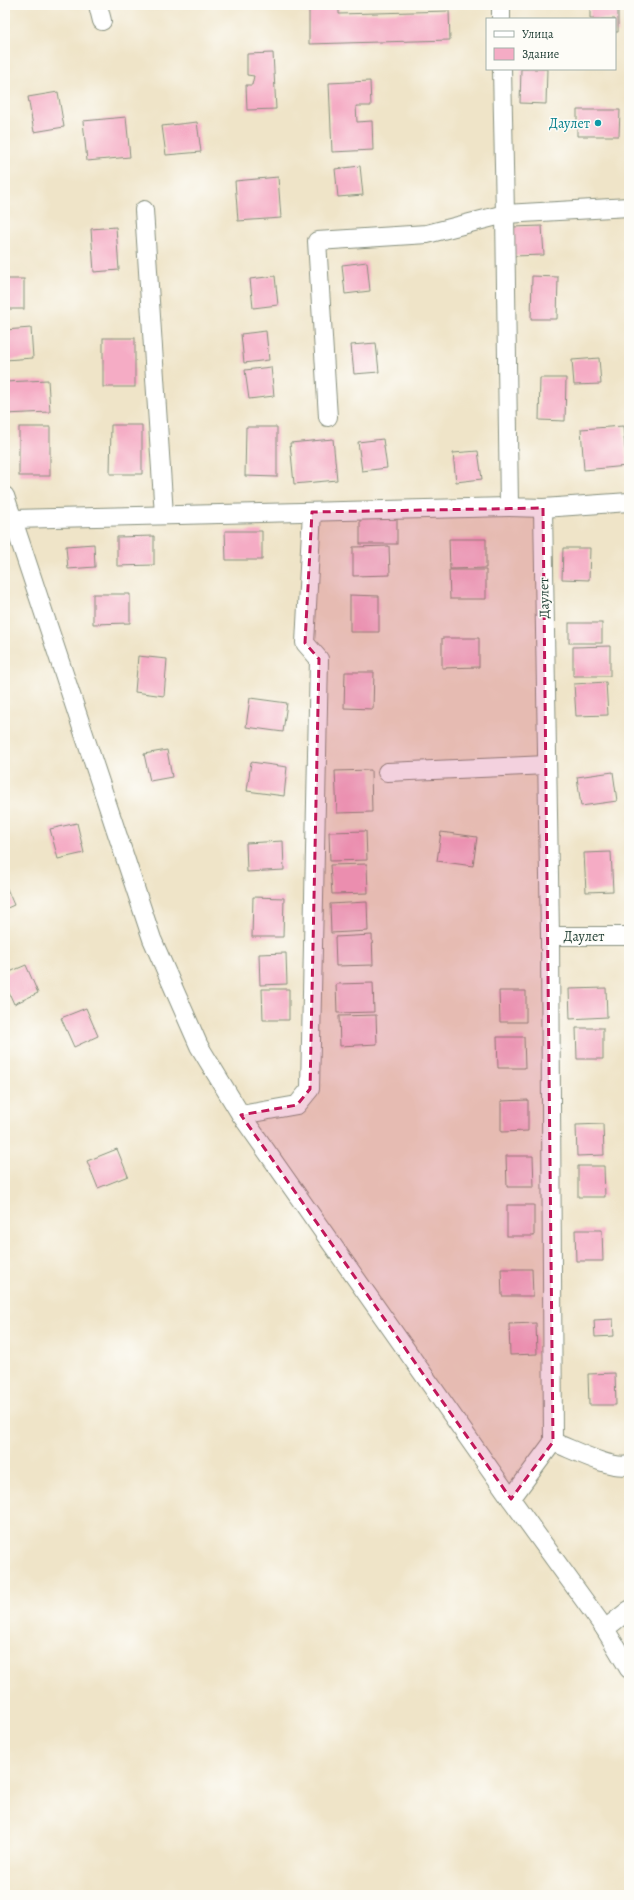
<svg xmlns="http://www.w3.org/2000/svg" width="634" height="1900" font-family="Alegreya,serif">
<rect width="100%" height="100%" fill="#fdfcf7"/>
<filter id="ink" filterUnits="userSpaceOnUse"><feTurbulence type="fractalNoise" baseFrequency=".025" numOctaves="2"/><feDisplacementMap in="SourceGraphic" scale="8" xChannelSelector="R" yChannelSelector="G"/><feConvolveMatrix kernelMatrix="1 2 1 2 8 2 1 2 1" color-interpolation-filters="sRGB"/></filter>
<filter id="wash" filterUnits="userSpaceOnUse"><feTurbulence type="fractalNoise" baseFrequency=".012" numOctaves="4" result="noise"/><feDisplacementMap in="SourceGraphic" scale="16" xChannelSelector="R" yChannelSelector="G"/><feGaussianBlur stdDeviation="0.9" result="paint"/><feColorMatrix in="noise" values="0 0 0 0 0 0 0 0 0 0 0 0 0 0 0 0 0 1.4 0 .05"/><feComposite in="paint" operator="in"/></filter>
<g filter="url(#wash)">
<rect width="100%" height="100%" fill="#efe4c8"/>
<g id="blocks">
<g fill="#f5acc5">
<polygon points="309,5 339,5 339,14 449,11 450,40 309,44"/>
<polygon points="524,5 550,5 550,7 524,8"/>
<polygon points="590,5 618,5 618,32 615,32 615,19 590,19"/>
<polygon points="273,53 276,109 247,110 246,85 252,85 254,76 247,75 247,54"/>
<polygon points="521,69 547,69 546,104 520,103"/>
<polygon points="370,81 371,106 356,106 357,122 372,121 373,150 332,152 329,83"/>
<polygon points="58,92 64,127 34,132 28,97"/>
<polygon points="577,110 620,110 619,136 577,136"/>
<polygon points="126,117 130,157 87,161 83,121"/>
<polygon points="197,122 201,152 166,155 162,126"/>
<polygon points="360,166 363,195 338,197 335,169"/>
<polygon points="278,177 281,218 238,221 235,181"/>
<polygon points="542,226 544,255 513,256 512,227"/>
<polygon points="116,227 119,270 94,272 91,229"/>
<polygon points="367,262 370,291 345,294 342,265"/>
<polygon points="275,276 278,305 253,308 250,279"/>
<polygon points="532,276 558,277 557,319 531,319"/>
<rect x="5" y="279" width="19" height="30"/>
<polygon points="31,328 33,358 5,360 5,330"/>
<polygon points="266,331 269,360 244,363 241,334"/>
<rect x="103" y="338" width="32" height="49"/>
<polygon points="376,343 379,372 354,374 351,345"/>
<polygon points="599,358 601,384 574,385 572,360"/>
<polygon points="271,367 274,396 249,399 245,370"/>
<polygon points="540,378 566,378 565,421 539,420"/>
<polygon points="48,380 50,412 5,414 5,382"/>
<polygon points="111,425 142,425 142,474 110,474"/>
<polygon points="623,426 627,466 584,470 581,429"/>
<rect x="19" y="427" width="31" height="49"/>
<polygon points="246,427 277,427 277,477 245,476"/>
<polygon points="333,439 337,480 294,484 290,443"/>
<polygon points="383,439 387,468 362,471 358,442"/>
<polygon points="478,451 482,479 456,482 453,453"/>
<rect x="360" y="515" width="37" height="29"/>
<polygon points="225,531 262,531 262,560 226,560"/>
<polygon points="154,536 154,565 117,566 117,537"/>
<polygon points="449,539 486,539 486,568 450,569"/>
<polygon points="94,544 95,567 68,569 66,546"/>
<polygon points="389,546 390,575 353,576 353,547"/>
<polygon points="563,548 590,548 589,580 562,579"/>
<polygon points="449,570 486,570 486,599 450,599"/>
<polygon points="93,594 130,594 130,623 93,624"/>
<polygon points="350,595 379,596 379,632 350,632"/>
<rect x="569" y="623" width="33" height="20"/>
<polygon points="442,638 479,638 479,667 442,668"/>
<polygon points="610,646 610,676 573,676 573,647"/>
<polygon points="138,656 167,659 164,696 135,692"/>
<polygon points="345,672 374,672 373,709 344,708"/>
<polygon points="606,682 608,715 576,716 574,684"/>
<polygon points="250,698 287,703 283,732 246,727"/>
<polygon points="167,750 172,777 150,781 144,754"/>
<polygon points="251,762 287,767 284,796 247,791"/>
<polygon points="371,770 372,812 337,813 335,771"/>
<polygon points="613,772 617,801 581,806 577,777"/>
<polygon points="77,823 84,853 58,859 50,829"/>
<polygon points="366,831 367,860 330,861 329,832"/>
<polygon points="441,832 477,837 473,866 437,861"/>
<polygon points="283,841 284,870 247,872 246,843"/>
<polygon points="611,852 613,891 586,892 584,853"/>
<polygon points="367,864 368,893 332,894 330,865"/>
<polygon points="5,884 14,905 5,909"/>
<polygon points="253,897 284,898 283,937 252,937"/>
<polygon points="367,902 368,931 331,933 330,904"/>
<polygon points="372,935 373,965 336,966 335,937"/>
<polygon points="286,953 287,984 260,985 259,954"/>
<polygon points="26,965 38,993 14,1004 5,984 5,974"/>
<polygon points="373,983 374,1012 337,1013 336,984"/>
<polygon points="606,988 607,1017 570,1019 569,989"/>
<polygon points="262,989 289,989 289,1020 263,1020"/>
<polygon points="499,991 526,991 526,1022 500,1022"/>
<polygon points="86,1008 98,1036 74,1047 61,1018"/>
<polygon points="376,1015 377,1044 340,1046 339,1016"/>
<polygon points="576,1028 603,1028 603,1059 577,1059"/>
<polygon points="497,1037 524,1037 525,1068 498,1068"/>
<polygon points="528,1100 528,1131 501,1132 501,1101"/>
<polygon points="603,1124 604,1155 577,1156 576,1125"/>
<polygon points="117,1149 128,1176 98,1188 87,1161"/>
<polygon points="506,1156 533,1156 534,1187 507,1187"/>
<polygon points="578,1166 604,1166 605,1197 578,1197"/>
<rect x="507" y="1205" width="27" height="31"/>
<polygon points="575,1230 602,1230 603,1261 576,1261"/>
<polygon points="501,1269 532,1269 533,1296 502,1296"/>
<polygon points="613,1319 614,1336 595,1337 594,1320"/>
<polygon points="536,1323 537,1354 510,1355 509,1324"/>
<polygon points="615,1373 616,1405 589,1405 588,1374"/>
</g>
</g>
</g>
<g filter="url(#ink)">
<use href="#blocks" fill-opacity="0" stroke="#87907e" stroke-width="1"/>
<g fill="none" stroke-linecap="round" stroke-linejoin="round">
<defs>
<g id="minor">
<polyline points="98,5 102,21"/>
<polyline points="501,5 501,19"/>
<polyline points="502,69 505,214 629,207"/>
<polyline points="144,210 164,515"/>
<polyline points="328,417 317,241 427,234 505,214 509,507 543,508 550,936 629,936"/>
<polyline points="5,496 152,939 199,1046 241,1115 511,1499 605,1629 629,1669"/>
<polyline points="543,508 629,502"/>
<polyline points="13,519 509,507"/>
<polyline points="387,772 547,765"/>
<polyline points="241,1115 297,1105 310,1089 319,659 305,643 312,512"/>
<path d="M553,1442C572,1449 611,1470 629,1465"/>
<polyline points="511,1499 553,1442 550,936"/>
<polyline points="605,1629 629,1610"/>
</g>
</defs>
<use href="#minor" stroke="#87907e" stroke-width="20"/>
<use href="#minor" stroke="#fff" stroke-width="18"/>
</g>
</g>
<path fill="#c2185b" fill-opacity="0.2" stroke="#c2185b" stroke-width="3" stroke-dasharray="8 5" stroke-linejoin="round" d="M543,508L553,1442L511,1499L241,1115L297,1105L310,1089L319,659L305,643L312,512Z"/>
<circle fill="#0f9aa8" stroke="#fdfcf7" stroke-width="1.5" cx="598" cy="123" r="4"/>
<g text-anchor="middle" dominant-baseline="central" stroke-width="3" stroke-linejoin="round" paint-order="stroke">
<g font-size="14" fill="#0d838f" stroke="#fdfcf7" text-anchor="end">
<text x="590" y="123">Даулет</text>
</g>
<g font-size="14" fill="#1f3d34" stroke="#fdfcf7">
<text transform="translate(544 598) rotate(-91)">Даулет</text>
<text x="584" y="936">Даулет</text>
</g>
</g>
<rect width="634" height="1900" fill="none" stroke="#fdfcf7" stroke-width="20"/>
<rect x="486" y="18" width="130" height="52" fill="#fdfcf7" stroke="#a4b0a9"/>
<rect x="494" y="31" width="20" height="6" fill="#ffffff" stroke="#a4b0a9"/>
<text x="522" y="38" font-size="12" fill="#1f3d34">Улица</text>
<rect x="494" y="48" width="20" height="12" fill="#f5acc5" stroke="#a4b0a9"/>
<text x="522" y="58" font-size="12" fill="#1f3d34">Здание</text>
</svg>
